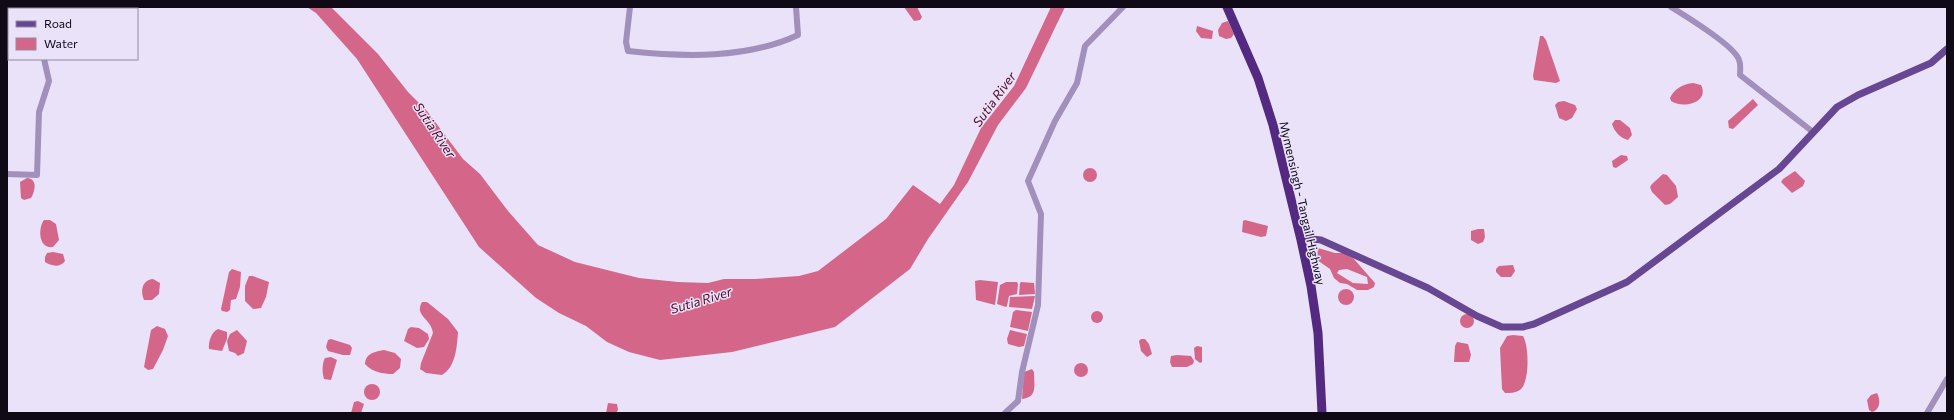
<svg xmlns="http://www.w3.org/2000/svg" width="1954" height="420" font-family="Commissioner,sans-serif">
<rect width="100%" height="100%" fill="#eae2f9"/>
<g fill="#d46789" fill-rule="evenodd">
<polygon points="307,7 331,7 378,54 408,92 427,111 463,159 480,174 508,211 538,245 575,262 639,278 678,282 708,283 724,279 755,279 799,276 818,271 886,219 913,185 940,204 954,185 981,128 1014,86 1051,7 1065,7 1026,88 998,125 968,182 928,239 910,269 835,327 732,352 660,360 629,352 607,342 586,326 559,313 536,298 479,247 357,59 316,13"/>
<polygon points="904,7 917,7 922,17 920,20 914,21"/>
<polygon points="1228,21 1234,34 1231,38 1226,39 1219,36 1218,30 1222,23"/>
<polygon points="1197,26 1213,31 1212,39 1201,38 1196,31"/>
<polygon points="1540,36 1543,36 1546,40 1560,81 1556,83 1534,80 1533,76"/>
<path d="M1693,83L1701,85C1710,103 1682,109 1671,101L1670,98C1674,89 1683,84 1693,83Z"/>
<polygon points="1753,99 1758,105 1733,129 1729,128 1728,121"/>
<polygon points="1564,101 1575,105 1577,109 1572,118 1566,121 1559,118 1555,105 1558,102"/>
<path d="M1615,120H1620L1630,128L1632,135L1628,140C1620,138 1614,131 1612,124Z"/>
<polygon points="1621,155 1627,156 1628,160 1616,168 1613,167 1612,161"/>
<circle cx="1090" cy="175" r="7"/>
<polygon points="1795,171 1805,181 1803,186 1792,193 1781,182 1783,179"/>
<polygon points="1663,174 1667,175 1676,186 1678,197 1670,204 1665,205 1652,192 1650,187 1652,184"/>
<path d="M27,178C38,179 35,191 31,198L24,200L21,198L20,182Z"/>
<path d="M44,220H50L56,224L59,240L53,247C38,249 38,228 44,220Z"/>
<polygon points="1245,220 1268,226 1266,236 1261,237 1242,232 1243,221"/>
<polygon points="1478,229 1484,229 1485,237 1483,242 1478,244 1471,240 1471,231"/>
<path d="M1318,248L1335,253H1344L1354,259L1375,283L1374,287L1368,290H1357L1347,284L1340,283L1334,278L1330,269L1317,260ZM1347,269L1367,277L1368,284L1353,283L1337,273L1339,270Z"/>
<path d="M53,252L63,254L65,261C60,268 51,266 45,262V257L47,253Z"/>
<polygon points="1513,265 1515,271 1511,277 1501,277 1496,272 1496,269 1499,266"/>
<polygon points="232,269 241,272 240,287 236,299 231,300 230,310 227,312 222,311 221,309 229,272"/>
<polygon points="249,276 253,276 269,282 266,297 261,308 253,309 245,301 245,286"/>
<path d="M153,279L160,283L159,294L152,300H144C140,291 142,280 153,279Z"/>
<polygon points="980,280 998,282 995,305 976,300 975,281"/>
<polygon points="1006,282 1017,282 1018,284 1017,294 1009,296 1007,306 1006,307 997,304 1000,285"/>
<polygon points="1021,282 1034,283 1035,294 1019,295 1020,283"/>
<circle cx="1346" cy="297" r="8"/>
<polygon points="1035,296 1032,309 1009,307 1010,297"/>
<path d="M422,302H427L448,319L458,332C457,346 456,367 442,375L426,373L420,369L421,363L433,333C431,318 414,316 422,302Z"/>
<polygon points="1016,310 1032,312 1028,331 1010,327 1013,312"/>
<circle cx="1097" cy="317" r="6"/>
<circle cx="1467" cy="321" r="7"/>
<polygon points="157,326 165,329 168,336 163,350 153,369 148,370 144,367 151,330"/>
<polygon points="411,327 419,328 428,334 429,339 424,347 417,348 404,341 408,329"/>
<path d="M218,329L227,332V339L222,351L209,349C208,343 211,332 218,329Z"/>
<polygon points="237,330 247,341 244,353 238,356 235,353 229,351 227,341 230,334"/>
<polygon points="1010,330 1027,334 1024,346 1019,347 1008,344 1007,339"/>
<path d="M1513,335L1523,336C1529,346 1530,382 1520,390C1515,393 1510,393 1505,393L1502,389L1500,348L1507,336Z"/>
<polygon points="331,339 350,345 352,348 350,355 343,355 328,351 326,347 328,340"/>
<polygon points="1141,339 1145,339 1149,344 1152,354 1147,357 1141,351 1139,341"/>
<polygon points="1457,342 1468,344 1471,355 1469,362 1454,362 1455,346"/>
<polygon points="1197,346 1202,347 1202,362 1200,363 1195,359 1194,348"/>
<path d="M384,350L395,353L401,359L400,368L393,374C383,374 372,372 365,364C366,353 374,352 384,350Z"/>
<polygon points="1177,355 1191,356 1194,361 1193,364 1187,367 1172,367 1170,362 1171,356"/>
<path d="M331,357L337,360L331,380L324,379C322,373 322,363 325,358Z"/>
<circle cx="1081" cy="370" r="7"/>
<path d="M1032,369L1034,372C1034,386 1038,397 1022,399L1024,372Z"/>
<circle cx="372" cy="392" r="8"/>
<path d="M1877,393C1881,400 1880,410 1872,412L1869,410L1867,400L1871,395Z"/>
<polygon points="358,401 364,404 361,413 351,413 354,402"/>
<polygon points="608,403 617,404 618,410 616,413 606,413"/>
</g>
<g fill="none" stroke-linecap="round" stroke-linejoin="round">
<g stroke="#a090bb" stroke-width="6">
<polyline points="29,7 30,9"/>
<path d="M630,7L626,42L628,51C683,57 747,59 798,35L796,7"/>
<path d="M1671,7C1684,15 1735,46 1739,60C1741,64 1740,71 1740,75L1813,132"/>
<polyline points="7,174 37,175 39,112 49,81 44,59"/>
<polyline points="1005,413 1018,401 1022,372 1038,305 1041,214 1028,181 1055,121 1077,83 1085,46 1123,7"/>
<polyline points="1927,413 1947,379"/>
</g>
<polyline stroke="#674791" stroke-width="7" points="1301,240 1312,239 1321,240 1428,288 1477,316 1502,327 1523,327 1534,324 1627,282 1779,169 1837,107 1858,95 1931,63 1947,49"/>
<polyline stroke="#532981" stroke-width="9" points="1227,7 1258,78 1273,125 1301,240 1311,286 1318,333 1322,413"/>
</g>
<g text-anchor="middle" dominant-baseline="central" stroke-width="3" stroke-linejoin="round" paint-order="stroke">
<g font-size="12" fill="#0f0a16" stroke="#eae2f9">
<text transform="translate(1303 203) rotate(77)">Mymensingh - Tangail Highway</text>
</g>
<g font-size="13" font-style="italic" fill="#500a27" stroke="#eae2f9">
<text transform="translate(994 99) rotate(-54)">Sutia River</text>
<text transform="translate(435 130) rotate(56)">Sutia River</text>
<text transform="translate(701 300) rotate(-17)">Sutia River</text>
</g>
</g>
<rect width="1954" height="420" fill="none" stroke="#0f0a16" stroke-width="16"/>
<rect x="8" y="8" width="130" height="52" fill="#eae2f9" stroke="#928c9e"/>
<rect x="16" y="21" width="20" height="6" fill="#674791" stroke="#928c9e"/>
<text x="44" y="28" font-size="12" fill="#0f0a16">Road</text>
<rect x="16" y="38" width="20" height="12" fill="#d46789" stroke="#928c9e"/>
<text x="44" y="48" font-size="12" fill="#0f0a16">Water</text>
</svg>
